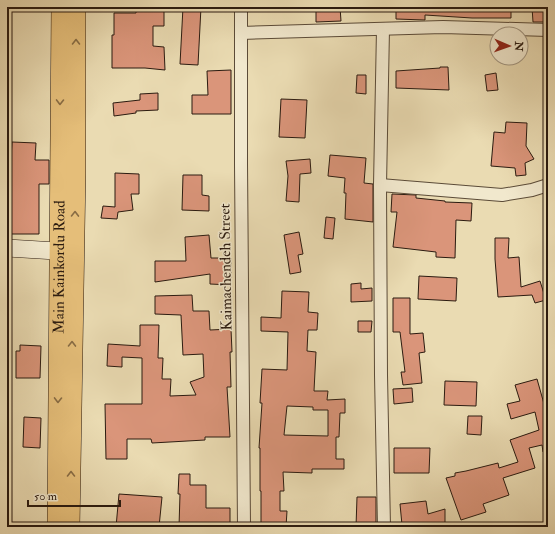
<svg xmlns="http://www.w3.org/2000/svg" width="555" height="534" font-family="'IM FELL Double Pica',serif">
<rect width="100%" height="100%" fill="#eadbb2"/>
<filter id="stains"><feTurbulence type="fractalNoise" baseFrequency=".005" numOctaves="4"/><feColorMatrix values="0 0 0 0 .2 0 0 0 0 .09 0 0 0 0 .02 0 0 0 .5 -.17"/></filter>
<radialGradient id="worn" r=".72"><stop offset=".6" stop-color="#630" stop-opacity="0"/><stop offset="1" stop-color="#630" stop-opacity=".3"/></radialGradient>
<g fill="#da957a" stroke="#2b1b10" fill-rule="evenodd">
<polygon points="183,7 201,7 198,65 180,64"/>
<polygon points="316,7 340,7 341,21 316,22"/>
<polygon points="396,7 511,7 511,18 472,18 425,15 425,20 396,19"/>
<polygon points="532,7 544,7 545,22 533,22"/>
<polygon points="136,11 164,11 164,26 153,26 153,46 164,47 165,70 145,68 112,68 112,35 114,35 114,13 136,13"/>
<polygon points="440,67 448,67 449,90 396,88 396,71 440,68"/>
<polygon points="231,70 231,114 192,114 192,95 208,95 207,71"/>
<polygon points="496,73 498,90 487,91 485,75"/>
<polygon points="357,75 366,75 366,94 356,93"/>
<polygon points="158,93 158,110 136,111 136,113 114,116 113,103 140,100 140,94"/>
<polygon points="281,99 307,100 305,138 279,137"/>
<polygon points="506,122 527,123 526,146 534,159 525,163 526,175 516,176 515,168 491,166 494,132 505,133"/>
<polygon points="12,142 36,143 35,160 49,160 49,184 39,184 39,234 7,234 7,159 11,159"/>
<polygon points="330,155 366,158 364,183 373,184 373,222 345,219 346,193 344,193 345,178 328,176"/>
<polygon points="310,159 311,173 300,174 299,202 286,201 288,176 286,161"/>
<polygon points="115,173 139,174 139,194 131,194 133,210 118,212 117,219 101,218 103,206 115,207"/>
<polygon points="183,175 202,175 202,195 209,196 209,211 182,210"/>
<polygon points="392,194 416,195 416,198 445,201 445,202 472,203 471,221 456,220 455,258 436,257 436,252 393,247 397,212 391,212"/>
<polygon points="326,217 335,218 333,239 324,238"/>
<polygon points="299,232 303,254 298,255 301,272 290,274 284,235"/>
<polygon points="209,235 211,258 231,258 231,285 210,284 210,274 155,282 155,261 186,261 185,237"/>
<polygon points="495,238 509,238 508,258 519,257 521,287 540,281 546,300 535,303 532,295 498,297 495,259"/>
<polygon points="419,276 457,278 456,301 418,299"/>
<polygon points="361,283 361,289 372,288 372,301 351,302 351,284"/>
<path d="M282,291L309,292L308,312L318,313L317,330H308L307,351L316,352L314,391H328L327,400L345,399V413H340L339,437H336V459H344V469H312V473L283,472L284,491H280V511H287L286,527H261V491H260V448H259L262,403H260L262,369L287,370L288,332L261,331V317L281,318ZM287,406L313,407V410H328V436L284,435Z"/>
<polygon points="192,295 193,311 209,311 210,330 231,329 232,352 230,352 231,387 227,387 230,437 205,437 205,440 152,443 151,439 127,439 127,459 106,459 105,404 142,404 142,358 122,357 122,367 107,366 108,344 140,346 140,325 159,325 158,358 163,358 162,379 171,379 170,396 196,395 190,382 204,377 203,354 183,355 181,315 155,314 155,296"/>
<polygon points="393,298 410,298 410,334 423,333 425,352 419,353 422,383 403,385 401,372 405,372 400,332 393,332"/>
<polygon points="358,321 372,321 371,332 358,332"/>
<polygon points="20,345 41,346 40,378 16,378 16,351 20,351"/>
<polygon points="537,379 548,418 548,452 543,452 542,445 529,448 535,468 503,478 509,495 483,504 486,512 461,520 446,478 455,476 455,473 466,471 498,463 499,468 518,462 510,440 539,430 535,412 511,419 507,404 520,401 515,385"/>
<polygon points="445,381 477,382 476,406 444,405"/>
<polygon points="412,388 413,402 394,404 393,389"/>
<polygon points="468,416 482,416 481,435 467,434"/>
<polygon points="24,417 41,418 40,448 23,447"/>
<polygon points="394,448 430,448 429,473 394,473"/>
<polygon points="179,474 190,474 190,485 206,485 206,508 230,508 230,524 197,524 197,527 179,527 180,494 178,494"/>
<polygon points="119,494 162,497 159,527 116,527"/>
<polygon points="357,497 376,497 376,527 356,527"/>
<polygon points="426,501 428,514 445,509 445,527 421,527 422,523 402,525 400,504"/>
</g>
<g fill="none" stroke-linecap="round" stroke-linejoin="round">
<defs>
<g id="minor">
<polyline points="241,7 241,164 244,527"/>
<polyline points="383,29 380,185 381,375 384,527"/>
<polyline points="241,33 443,27 548,30"/>
<polyline points="380,185 502,195 532,190 548,185"/>
</g>
<polyline id="secondary" points="7,248 73,252"/>
<g id="primary">
<path id="s1" d="M57,527L61,7"/>
<polyline points="70,527 76,172 76,7"/>
</g>
</defs>
<use href="#minor" stroke="#5b4b38" stroke-width="14"/>
<use href="#secondary" stroke="#2b1b10" stroke-width="18"/>
<use href="#primary" stroke="#2b1b10" stroke-width="20"/>
<use href="#minor" stroke="#f1e8cd" stroke-width="12"/>
<use href="#secondary" stroke="#f1e8cd" stroke-width="17"/>
<use href="#primary" stroke="#e5be79" stroke-width="19"/>
</g>
<defs><path id="oneway-chevron" d="M-2-3.5L2.5 0L-2 3.5" fill="none" stroke-width="1.6" stroke-linecap="round" stroke-linejoin="round"/></defs>
<g stroke="#886c44">
<use href="#oneway-chevron" transform="translate(76 42) rotate(-90)"/>
<use href="#oneway-chevron" transform="translate(60 102) rotate(91)"/>
<use href="#oneway-chevron" transform="translate(75 214) rotate(-89)"/>
<use href="#oneway-chevron" transform="translate(72 344) rotate(-89)"/>
<use href="#oneway-chevron" transform="translate(58 400) rotate(91)"/>
<use href="#oneway-chevron" transform="translate(71 474) rotate(-90)"/>
</g>
<g text-anchor="middle" dominant-baseline="central" stroke-width="3" stroke-linejoin="round" paint-order="stroke">
<g font-size="15" fill="#2b1b10" stroke="#f1e8cd">
<text stroke="none"><textPath href="#s1" startOffset="260">Main Kainkordu Road</textPath></text>
<text transform="translate(226 267) rotate(-91)">Kaimachendeh Street</text>
</g>
</g>
<rect width="555" height="534" fill="none" stroke="#eadbb2" stroke-width="24"/>
<rect x="8" y="8" width="539" height="518" fill="none" stroke="#2b1b10" stroke-width="2"/>
<rect x="12" y="12" width="531" height="510" fill="none" stroke="#2b1b10"/>
<g transform="translate(509 46) rotate(92)"><circle r="19" fill="#f1e8cd" stroke="#a29681"/>
<path d="M0-3L7 15L0 10L-7 15Z" fill="#8f2418"/>
<text y="-6" font-size="11" font-weight="bold" text-anchor="middle" fill="#2b1b10">N</text>
</g>
<path d="M28 500v6h92v-6" fill="none" stroke="#2b1b10" stroke-width="2"/>
<text x="34" y="500" font-size="12" fill="#2b1b10" stroke="#f1e8cd" stroke-width="3" paint-order="stroke">50 m</text>
<rect width="100%" height="100%" filter="url(#stains)"/>
<rect width="100%" height="100%" fill="url(#worn)"/>
</svg>
